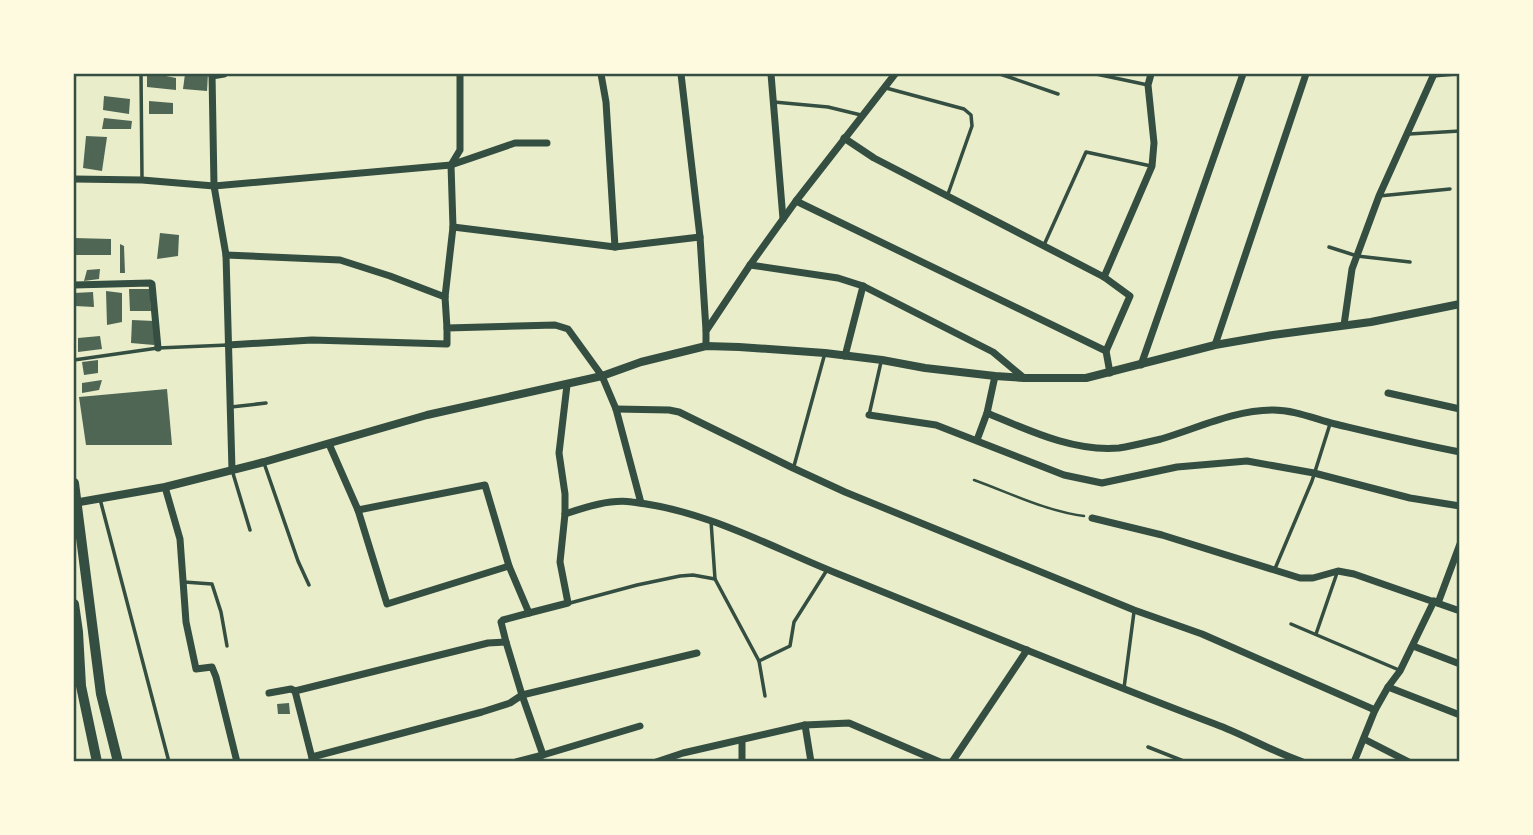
<svg xmlns="http://www.w3.org/2000/svg" width="1533" height="835" font-family="'Archivo Narrow',sans-serif">
<rect width="100%" height="100%" fill="#e9edc9"/>
<g fill="#4f6655">
<polygon points="147,74 156,74 176,78 176,90 147,87"/>
<polygon points="185,74 208,74 207,91 183,89"/>
<polygon points="104,96 130,99 129,114 103,110"/>
<polygon points="149,101 173,103 173,114 149,114"/>
<polygon points="104,118 132,121 131,129 102,129"/>
<polygon points="86,136 107,137 102,171 83,168"/>
<polygon points="160,233 179,235 178,256 157,259"/>
<polygon points="74,238 111,239 111,255 74,255"/>
<polygon points="120,244 124,246 125,273 120,273"/>
<polygon points="100,269 99,279 84,281 87,270"/>
<polygon points="129,289 150,289 151,311 130,311"/>
<polygon points="106,291 122,293 122,322 107,325"/>
<polygon points="93,292 94,307 75,306 74,293"/>
<polygon points="132,320 154,321 154,345 131,343"/>
<polygon points="100,336 102,349 78,352 78,338"/>
<polygon points="98,360 98,373 84,375 82,362"/>
<polygon points="102,380 99,390 82,393 82,383"/>
<polygon points="167,389 172,445 86,445 79,397"/>
<polygon points="289,703 290,714 278,714 277,704"/>
</g>
<g fill="none" stroke-linecap="round" stroke-linejoin="round">
<path stroke="#344e41" stroke-width="2.5" d="M974,480C1010,493 1046,511 1084,516"/>
<g stroke="#344e41" stroke-width="3.5">
<polyline points="141,74 142,178"/>
<polyline points="1000,74 1058,94"/>
<polyline points="1096,74 1148,85"/>
<polyline points="1433,76 1456,74"/>
<polyline points="886,88 964,109 971,115 972,126 948,194"/>
<polyline points="774,102 828,107 861,115"/>
<polyline points="1409,134 1460,131"/>
<polyline points="1379,196 1450,189"/>
<polyline points="1044,245 1086,152 1151,166"/>
<polyline points="1329,247 1357,256 1410,262"/>
<polyline points="74,360 158,348 228,345"/>
<polyline points="231,407 266,403"/>
<polyline points="869,415 881,362"/>
<polyline points="264,463 298,561 309,585"/>
<polyline points="794,466 825,353"/>
<polyline points="232,470 250,530"/>
<polyline points="100,499 169,762"/>
<polyline points="711,521 715,579 759,661 765,696"/>
<polyline points="1274,571 1312,481 1330,424"/>
<polyline points="184,582 212,584 221,612 227,646"/>
<polyline points="570,603 637,585 680,576 693,575 715,579"/>
<polyline points="1291,624 1399,670"/>
<polyline points="1316,634 1337,573"/>
<polyline points="759,661 790,646 794,622 827,570"/>
<polyline points="1124,688 1134,612"/>
<polyline points="1148,747 1186,762"/>
</g>
<g stroke="#344e41" stroke-width="7">
<polyline points="212,74 214,186 226,255 232,470"/>
<polyline points="601,74 606,102 615,247"/>
<polyline points="681,74 700,237 706,330"/>
<polyline points="771,74 783,219"/>
<polyline points="212,76 224,74"/>
<polyline points="844,138 874,158 1104,277 1130,296 1106,351"/>
<polyline points="74,179 142,180 214,186 451,165 515,143 547,143"/>
<polyline points="796,201 1106,351 1110,373"/>
<polyline points="453,227 615,247 700,237"/>
<polyline points="226,255 340,260 390,276 445,297"/>
<polyline points="750,265 838,278 863,286 993,352 1024,378"/>
<polyline points="1104,277 1152,166 1154,143 1148,85 1151,74"/>
<polyline points="74,285 150,283 152,284 158,348"/>
<polyline points="1344,325 1352,269 1379,196 1434,74"/>
<polyline points="447,328 445,297 453,227 451,165 460,150 460,74"/>
<polyline points="228,345 312,340 447,344 447,328 555,325 568,329 602,376 616,409 641,503"/>
<polyline points="1215,345 1306,74"/>
<polyline points="706,346 706,331 750,265 796,201 895,74"/>
<polyline points="845,356 863,286"/>
<polyline points="1141,365 1243,74"/>
<polyline points="1388,393 1460,409"/>
<polyline points="616,409 669,410 679,412 793,468 845,492 1134,610 1202,634 1375,710"/>
<path d="M987,413C1028,430 1073,452 1119,448C1132,446 1148,442 1161,439C1198,428 1234,410 1273,410C1295,410 1315,419 1335,424C1377,434 1418,444 1460,452"/>
<polyline points="869,415 936,425 1064,475 1102,483 1177,467 1247,461 1314,473 1410,498 1460,506"/>
<polyline points="977,440 987,413 995,376"/>
<polyline points="329,444 358,510 387,604 509,566"/>
<polyline points="165,487 180,539 186,622 196,669 212,667 216,677 237,762"/>
<polyline points="358,510 485,485 509,566 529,613 568,603 560,562 565,514 565,494 559,453 567,385"/>
<path d="M565,514C586,507 610,499 632,502C705,510 769,546 836,573C963,624 1088,676 1215,724C1245,735 1273,752 1303,762"/>
<polyline points="1092,518 1162,535 1300,578 1313,578 1338,571 1354,574 1460,611"/>
<polyline points="1438,603 1460,544"/>
<polyline points="506,642 522,695 543,755"/>
<polyline points="1413,646 1460,664"/>
<polyline points="1388,687 1460,715"/>
<polyline points="295,691 313,762"/>
<polyline points="269,693 291,689 295,691 488,643 506,642 501,622 503,620 529,613"/>
<polyline points="805,725 811,762"/>
<polyline points="1364,739 1409,762"/>
<polyline points="742,740 742,762"/>
<polyline points="312,757 482,712 510,703 522,695 697,653"/>
<polyline points="516,762 543,755 640,726"/>
<polyline points="656,762 683,753 805,725 849,723 940,762"/>
<polyline points="952,762 1027,650"/>
<polyline points="1354,762 1375,710 1388,687 1400,671 1434,601"/>
</g>
<polyline stroke="#344e41" stroke-width="8" points="74,503 165,487 264,462 427,415 602,376 641,362 706,346 739,347 825,353 882,360 925,368 995,376 1024,378 1086,378 1215,345 1273,335 1371,322 1460,304"/>
<g stroke="#344e41" stroke-width="10">
<polyline points="74,483 101,694 118,762"/>
<polyline points="74,604 78,632 81,686 97,762"/>
</g>
</g>
<rect width="1533" height="835" fill="none" stroke="#fefae0" stroke-width="150"/>
<rect x="75" y="75" width="1383" height="685" fill="none" stroke="#344e41" stroke-width="2.5"/>
</svg>
